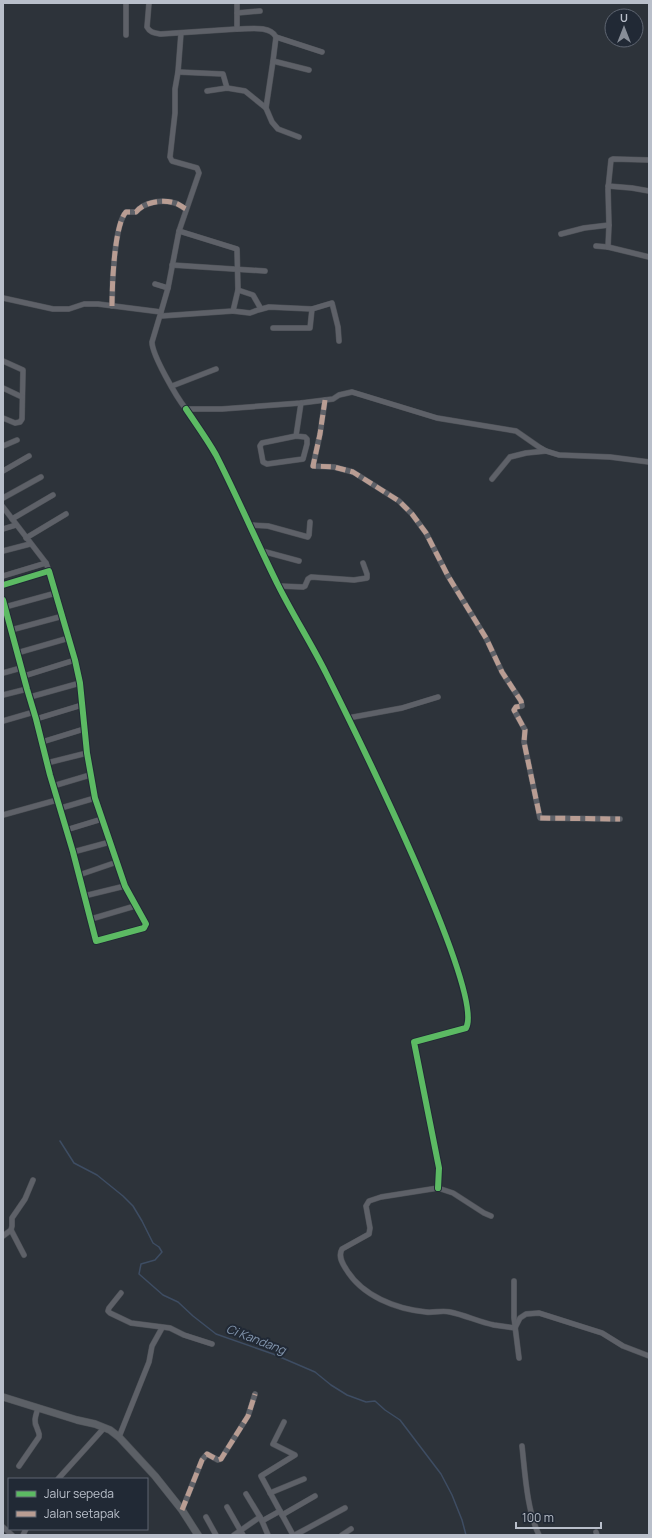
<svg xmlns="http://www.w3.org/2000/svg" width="652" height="1538" font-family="Manrope,sans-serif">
<rect width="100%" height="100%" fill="#2d333a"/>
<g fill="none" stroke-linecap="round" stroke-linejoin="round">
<polyline stroke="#3e4d63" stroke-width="1.5" points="60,1141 74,1163 97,1175 123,1196 133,1206 142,1221 153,1243 159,1247 162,1252 155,1260 141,1264 139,1274 163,1295 178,1302 193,1316 216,1334 273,1354 315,1372 331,1385 347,1395 366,1402 375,1401 385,1410 400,1420 441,1474 452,1495 462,1520 466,1535"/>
<defs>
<g id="street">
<polyline points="126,3 126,35"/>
<path d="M149,3L147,27C150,33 155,33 161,34L237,29"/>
<path d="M237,3V29C249,29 270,25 276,37L273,61L309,70"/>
<polyline points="237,13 260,11"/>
<polyline points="276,37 322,52"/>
<polyline points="178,72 223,74 227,88"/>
<polyline points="207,91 227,88 245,91 266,108 272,122 278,129 299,137"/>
<polyline points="266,108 273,61"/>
<polyline points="608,186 632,188 649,191"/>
<polyline points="561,234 584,228 609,225"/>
<polyline points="596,246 608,247 649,257"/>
<polyline points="608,247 609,225 608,189 611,160 613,159 649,160"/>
<polyline points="172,265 265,271"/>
<polyline points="155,284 168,288"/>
<polyline points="238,290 253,295 261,309"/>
<path d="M3,298L53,309H69L84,304H98L161,312L152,342C152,355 177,398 186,409H222L301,403L333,399L339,395L352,392L437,418L516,431L539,447L546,451L559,455L610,457L649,462"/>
<path d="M112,306C112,287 114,225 126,212H136C144,202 162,199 175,203C179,204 182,207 186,209"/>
<polyline points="233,311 250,313 258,310 269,307 312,309 332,303 338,327 339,341"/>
<polyline points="161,312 168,288 179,231 199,173 197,168 172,161 170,157 175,113 175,89 178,72 181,33"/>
<polyline points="161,316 233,311 238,290 237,249 179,231"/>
<polyline points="273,328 310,328 312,309"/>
<polyline points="3,361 23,370 22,419 20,422 15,423 3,418"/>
<polyline points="172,386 216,369"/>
<polyline points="3,388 22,397"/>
<polyline points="325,400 320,434 313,466 334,467 353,472 399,501 412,514 426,533 448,576 486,638 502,672 521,701 522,706 516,707 514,710 525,730 524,742 540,818 620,819"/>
<path d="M186,409C196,424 207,439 216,455C238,498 257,543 278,585C293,615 311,643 326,673C349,719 486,993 466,1028L414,1042L439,1168L438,1188"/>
<polyline points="296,436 305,437 307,439 307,444 303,459 267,464 263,462 260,446 262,443 296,436 301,403"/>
<polyline points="3,446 17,440"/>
<polyline points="3,471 29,456"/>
<polyline points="492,479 510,457 526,453 546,451"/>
<polyline points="3,498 41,477"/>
<polyline points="3,507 46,563 49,571"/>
<polyline points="12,519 53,495"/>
<polyline points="249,525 268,526 308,537 309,535 310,522"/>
<polyline points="3,529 16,525"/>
<polyline points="26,538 66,514"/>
<polyline points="3,551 30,544"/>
<polyline points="262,551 299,561"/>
<polyline points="3,576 46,563"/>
<polyline points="3,585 49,571 75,660 80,683 87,753 95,798 125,886 146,924 144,928 96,941 73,852 50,775 36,719 27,689 3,600"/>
<polyline points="279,586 303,587 305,586 308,579 311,577 354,580 367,578 367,574 363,563"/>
<polyline points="5,607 56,593"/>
<polyline points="11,630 63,616"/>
<polyline points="17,653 69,638"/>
<polyline points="3,673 21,668"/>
<polyline points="24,676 75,660"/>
<polyline points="3,695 27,689"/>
<polyline points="30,697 80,683"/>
<polyline points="348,718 402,708 438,697"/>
<polyline points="36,719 82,705"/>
<polyline points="3,721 34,712"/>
<polyline points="42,742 84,729"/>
<polyline points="47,763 87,753"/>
<polyline points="53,786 90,775"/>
<polyline points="61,808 95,798"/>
<polyline points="3,815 57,800"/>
<polyline points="66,830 102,819"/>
<polyline points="73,852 110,842"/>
<polyline points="79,875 117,862"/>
<polyline points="84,896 125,886"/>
<polyline points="91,919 135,906"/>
<path d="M491,1216L484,1213L453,1193L438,1188L381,1197L369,1201L366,1206L370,1228L369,1234L342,1249C338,1256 342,1263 346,1269C362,1296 396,1309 426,1312C434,1313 442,1310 450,1312C465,1315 479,1322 494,1325C501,1326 508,1327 515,1328"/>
<polyline points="11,1230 24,1255"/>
<polyline points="3,1236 11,1230 12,1226 12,1218 25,1199 33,1180"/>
<polyline points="514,1281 514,1318 519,1358"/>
<polyline points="121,1293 109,1308 108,1311 110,1313 131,1323 170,1328 184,1335 212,1344"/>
<polyline points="515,1328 520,1318 526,1314 539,1313 602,1333 623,1346 649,1356"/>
<polyline points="119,1437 149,1362 152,1346 162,1328"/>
<path d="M522,1446C525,1473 527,1511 539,1535"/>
<path d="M19,1466L39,1437C40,1433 38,1432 37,1428C33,1421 36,1415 38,1408"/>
<polyline points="58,1479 104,1428"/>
<polyline points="270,1493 304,1479"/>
<polyline points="246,1494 260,1517"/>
<polyline points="227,1507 243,1535"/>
<polyline points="182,1510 202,1460 207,1454 218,1460 221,1459 248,1416 255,1394"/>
<polyline points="280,1511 261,1476 295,1455 273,1444 284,1422"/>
<polyline points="282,1515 315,1496"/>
<polyline points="206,1517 216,1535"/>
<polyline points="262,1521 268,1535"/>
<polyline points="3,1527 12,1535"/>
<polyline points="596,1532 597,1535"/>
<polyline points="23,1535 26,1529"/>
<polyline points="234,1535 260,1517 262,1521 280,1511 293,1535"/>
<polyline points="295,1535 345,1508"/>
<polyline points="342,1535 351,1529"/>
</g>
<polyline id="secondary" points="3,1397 77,1420 95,1424 110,1430 119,1437 155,1476 182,1510 198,1535"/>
</defs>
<use href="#street" stroke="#4b4f55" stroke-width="6"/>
<use href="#secondary" stroke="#4b4f55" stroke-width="8"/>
<use href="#street" stroke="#5e6168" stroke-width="5"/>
<use href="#secondary" stroke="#5c6066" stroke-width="7"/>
<g stroke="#b99d93" stroke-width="5" stroke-dasharray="10 5" stroke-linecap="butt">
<path d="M112,306C112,287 114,225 126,212H136C144,202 162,199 175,203C179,204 182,207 186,209"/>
<polyline points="325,400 320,434 313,466 334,467 353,472 399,501 412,514 426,533 448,576 486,638 502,672 521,701 522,706 516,707 514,710 525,730 524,742 540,818 620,819"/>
<polyline points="182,1510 202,1460 207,1454 218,1460 221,1459 248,1416 255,1394"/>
</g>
<defs>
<g id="cycleway">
<path d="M186,409C196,424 207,439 216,455C238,498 257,543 278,585C293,615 311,643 326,673C349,719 486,993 466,1028L414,1042L439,1168L438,1188"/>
<polyline points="3,585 49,571 75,660 80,683 87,753 95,798 125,886 146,924 144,928 96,941 73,852 50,775 36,719 27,689 3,600"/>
</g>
</defs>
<use href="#cycleway" stroke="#212935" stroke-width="8"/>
<use href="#cycleway" stroke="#5cba63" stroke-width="6"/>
</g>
<g text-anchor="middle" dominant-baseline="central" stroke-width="4" stroke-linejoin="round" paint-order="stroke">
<g font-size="12" font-style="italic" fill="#8396ae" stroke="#212935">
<text transform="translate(256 1339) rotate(21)">Ci Kandang</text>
</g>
</g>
<rect width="652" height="1538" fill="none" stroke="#b9bfca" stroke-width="8"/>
<rect x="8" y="1478" width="140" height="52" fill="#212935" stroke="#5e6571"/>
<rect x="16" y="1491" width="20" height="6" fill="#5cba63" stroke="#5e6571"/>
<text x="44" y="1498" font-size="12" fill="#b9bfca">Jalur sepeda</text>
<rect x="16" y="1511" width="20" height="6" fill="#b99d93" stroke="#5e6571"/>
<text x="44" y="1518" font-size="12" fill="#b9bfca">Jalan setapak</text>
<g transform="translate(624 28)"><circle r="19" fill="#212935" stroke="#5e6571"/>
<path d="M0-3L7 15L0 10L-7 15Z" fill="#888e98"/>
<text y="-6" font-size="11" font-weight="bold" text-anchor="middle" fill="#b9bfca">U</text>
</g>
<path d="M516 1522v6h85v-6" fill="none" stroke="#b9bfca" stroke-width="2"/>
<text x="522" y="1522" font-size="12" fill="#b9bfca" stroke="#212935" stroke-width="3" paint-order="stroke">100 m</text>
</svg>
